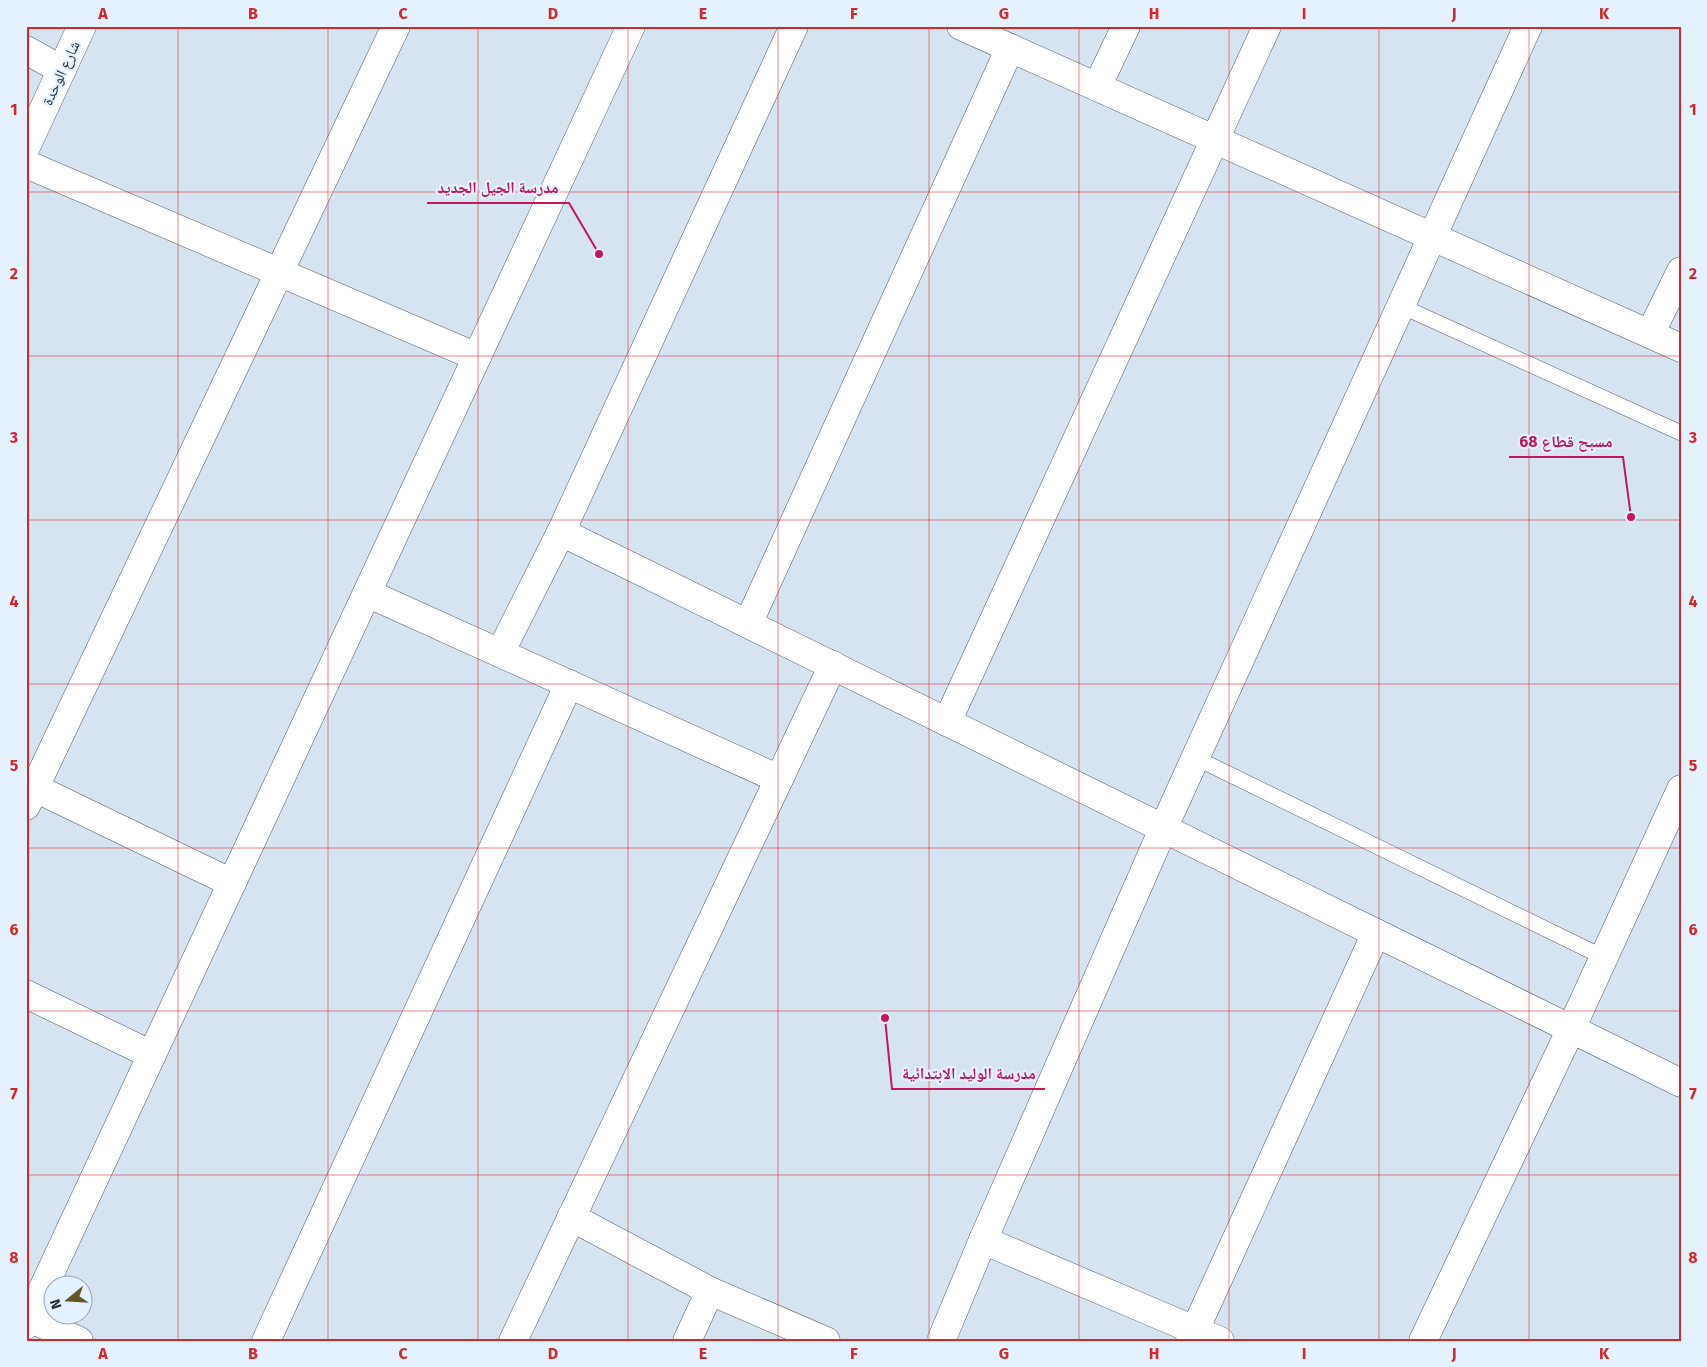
<svg xmlns="http://www.w3.org/2000/svg" width="1707" height="1367" font-family="'Fira Sans','Noto Naskh Arabic',sans-serif">
<rect width="100%" height="100%" fill="#d6e4f1"/>
<g fill="none" stroke-linecap="round" stroke-linejoin="round">
<defs>
<g id="lane">
<polyline points="1401,306 1681,433"/>
<polyline points="1196,758 1603,957"/>
</g>
<g id="street">
<polyline points="961,26 1681,348"/>
<polyline points="1097,87 1126,26"/>
<polyline points="26,164 477,357"/>
<polyline points="1650,334 1681,271"/>
<polyline points="561,532 1681,1083"/>
<polyline points="367,593 779,779"/>
<polyline points="748,624 1010,48"/>
<polyline points="500,653 561,532 794,26"/>
<polyline points="947,722 1267,26"/>
<polyline points="35,788 232,883"/>
<polyline points="26,806 396,26"/>
<polyline points="26,994 152,1055"/>
<polyline points="571,1217 710,1291 826,1341"/>
<polyline points="983,1240 1220,1341"/>
<polyline points="30,1318 79,1341"/>
<polyline points="26,1325 631,26"/>
<polyline points="266,1341 569,684"/>
<polyline points="513,1341 833,665"/>
<polyline points="687,1341 710,1291"/>
<polyline points="941,1341 983,1240 1163,829 1528,26"/>
<polyline points="1190,1341 1376,933"/>
<polyline points="1423,1341 1571,1029 1681,789"/>
</g>
<g id="secondary">
<polyline points="26,50 62,70"/>
<polyline points="26,147 82,26"/>
</g>
</defs>
<use href="#lane" stroke="#505d67" stroke-width="16"/>
<use href="#street" stroke="#505d67" stroke-width="29"/>
<use href="#secondary" stroke="#505d67" stroke-width="29"/>
<use href="#lane" stroke="#fff" stroke-width="15"/>
<use href="#street" stroke="#fff" stroke-width="28"/>
<use href="#secondary" stroke="#fff" stroke-width="28"/>
</g>
<path fill="none" stroke="#d62828" stroke-width="1" stroke-opacity="0.55" d="M178,26V1341M328,26V1341M478,26V1341M628,26V1341M778,26V1341M929,26V1341M1079,26V1341M1229,26V1341M1379,26V1341M1529,26V1341M26,192H1681M26,356H1681M26,520H1681M26,684H1681M26,848H1681M26,1011H1681M26,1175H1681"/>
<g text-anchor="middle" dominant-baseline="central" stroke-width="4.5" stroke-linejoin="round" paint-order="stroke">
<g font-size="15" fill="#292f34" stroke="#e3f2fe">
<text transform="translate(61 73) rotate(-65)">شارع الوحدة</text>
</g>
</g>
<path fill="none" stroke="#c2185b" stroke-width="2" d="M599 254L569 203H427M1631 517L1623 457H1509M885 1018L892 1089H1045"/>
<g fill="#c2185b" stroke="#e3f2fe" stroke-width="2">
<circle cx="599" cy="254" r="5"/>
<circle cx="1631" cy="517" r="5"/>
<circle cx="885" cy="1018" r="5"/>
</g>
<g font-size="16" text-anchor="middle" font-weight="bold" fill="#c2185b" stroke="#e3f2fe" stroke-width="4.5" stroke-linejoin="round" paint-order="stroke">
<text x="498" y="193">مدرسة الجيل الجديد</text>
<text x="1566" y="447">مسبح قطاع 68</text>
<text x="969" y="1079">مدرسة الوليد الابتدائية</text>
</g>
<rect width="1707" height="1367" fill="none" stroke="#e3f2fe" stroke-width="55"/>
<g transform="translate(68 1300) rotate(252)"><circle r="24" fill="#e3f2fe" stroke="#99a4ad"/>
<path d="M0-4L9 19L0 12L-9 19Z" fill="#605724"/>
<text y="-8" font-size="14" font-weight="bold" text-anchor="middle" fill="#292f34">N</text>
</g>
<rect x="28" y="28" width="1652" height="1312" fill="none" stroke="#d62828" stroke-width="2"/>
<g font-size="16" text-anchor="middle" font-weight="bold" fill="#d62828">
<text x="103" y="19">A</text>
<text x="253" y="19">B</text>
<text x="403" y="19">C</text>
<text x="553" y="19">D</text>
<text x="703" y="19">E</text>
<text x="854" y="19">F</text>
<text x="1004" y="19">G</text>
<text x="1154" y="19">H</text>
<text x="1304" y="19">I</text>
<text x="1454" y="19">J</text>
<text x="1604" y="19">K</text>
<text x="14" y="115">1</text>
<text x="1693" y="115">1</text>
<text x="14" y="279">2</text>
<text x="1693" y="279">2</text>
<text x="14" y="443">3</text>
<text x="1693" y="443">3</text>
<text x="14" y="607">4</text>
<text x="1693" y="607">4</text>
<text x="14" y="771">5</text>
<text x="1693" y="771">5</text>
<text x="14" y="935">6</text>
<text x="1693" y="935">6</text>
<text x="14" y="1099">7</text>
<text x="1693" y="1099">7</text>
<text x="14" y="1263">8</text>
<text x="1693" y="1263">8</text>
<text x="103" y="1359">A</text>
<text x="253" y="1359">B</text>
<text x="403" y="1359">C</text>
<text x="553" y="1359">D</text>
<text x="703" y="1359">E</text>
<text x="854" y="1359">F</text>
<text x="1004" y="1359">G</text>
<text x="1154" y="1359">H</text>
<text x="1304" y="1359">I</text>
<text x="1454" y="1359">J</text>
<text x="1604" y="1359">K</text>
</g>
</svg>
